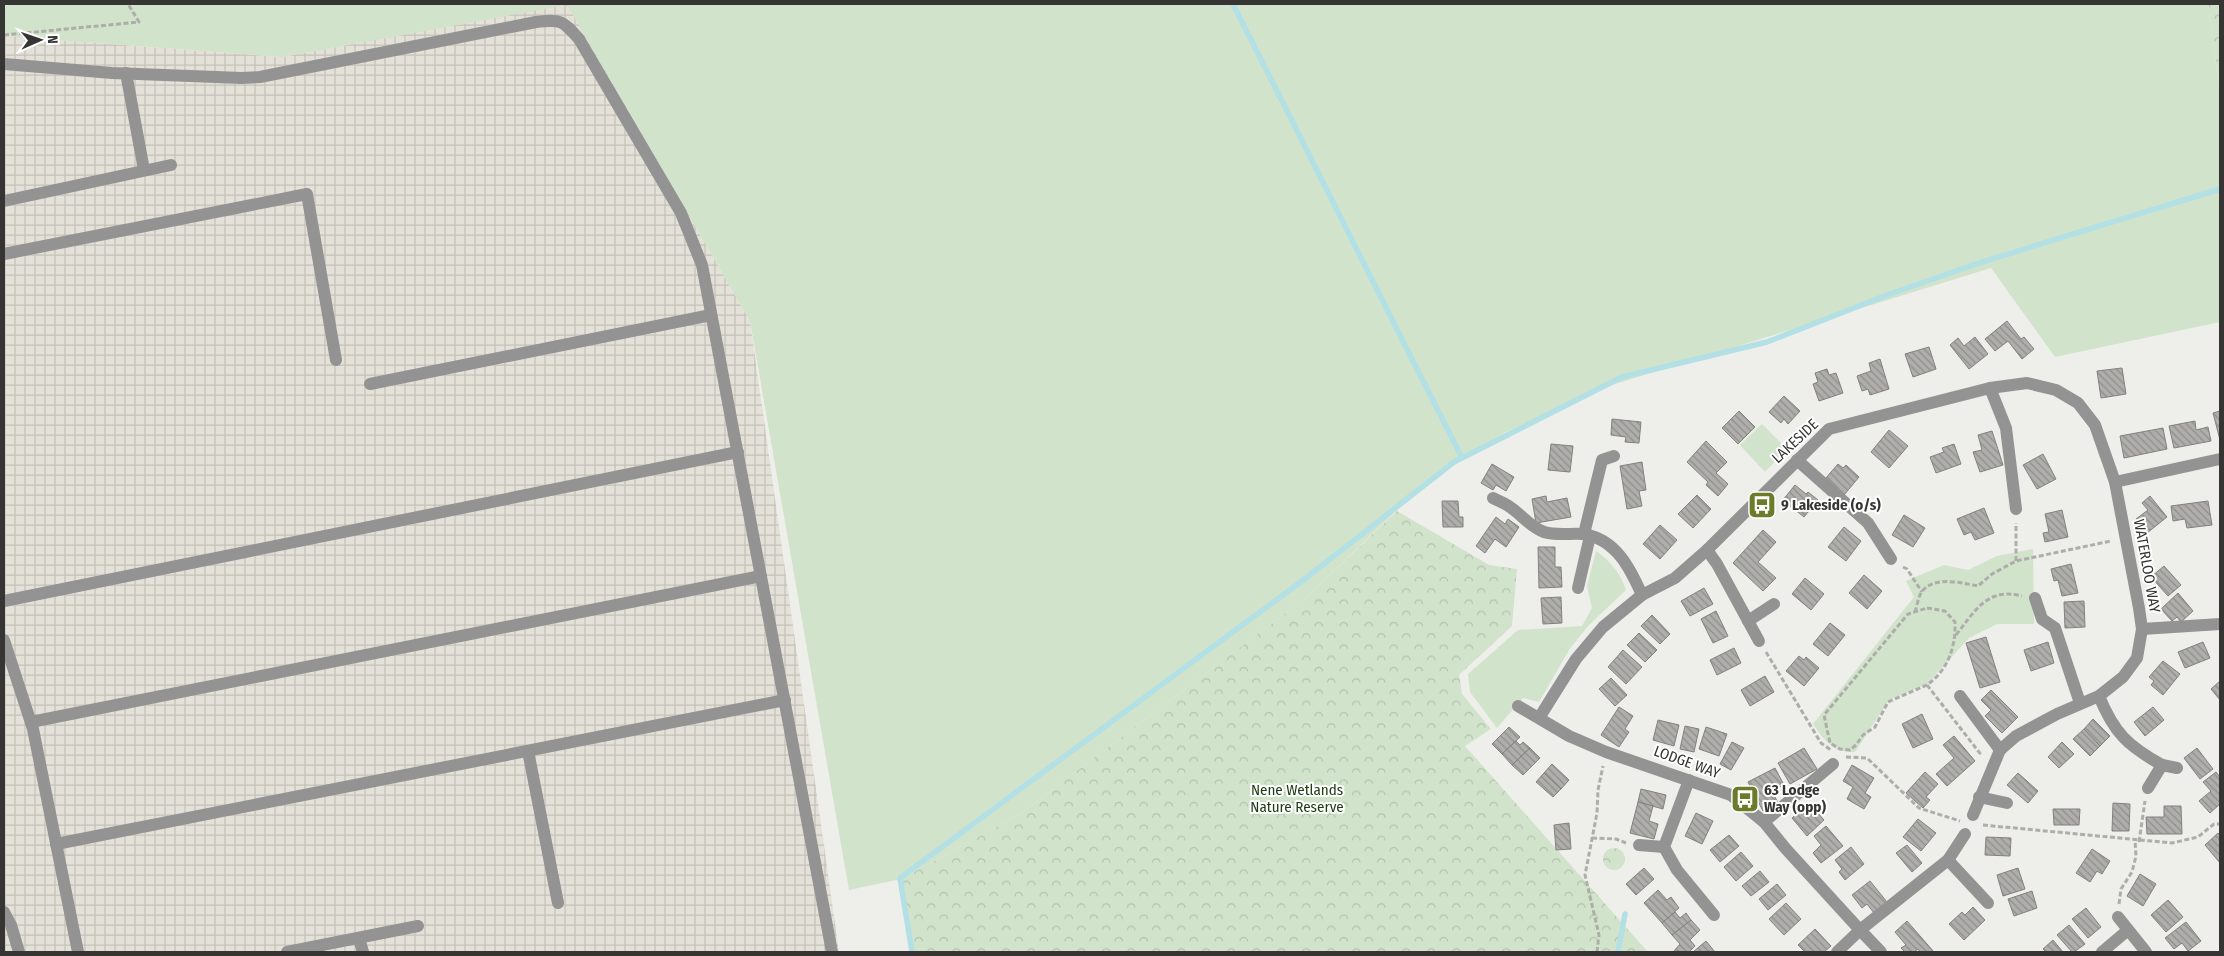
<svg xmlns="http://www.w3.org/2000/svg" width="2224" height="956" font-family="'Fira Sans Condensed',sans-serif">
<defs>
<pattern id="industrial-grid" width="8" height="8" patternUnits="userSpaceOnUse" patternTransform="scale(1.25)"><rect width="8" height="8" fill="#e4e1d8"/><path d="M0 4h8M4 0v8" fill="none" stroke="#c4c2ba"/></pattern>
<pattern id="forest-crowns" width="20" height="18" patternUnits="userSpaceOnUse" patternTransform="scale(1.25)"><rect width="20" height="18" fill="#d1e3cb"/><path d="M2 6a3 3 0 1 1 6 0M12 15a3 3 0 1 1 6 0" fill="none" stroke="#b4c3af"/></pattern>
<pattern id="building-back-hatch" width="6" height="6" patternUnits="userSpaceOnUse" patternTransform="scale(1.25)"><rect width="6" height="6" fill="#afaeab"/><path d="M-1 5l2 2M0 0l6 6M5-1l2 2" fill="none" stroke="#8f8e8c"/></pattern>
</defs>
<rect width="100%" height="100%" fill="#eeeeeb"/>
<polygon fill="url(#industrial-grid)" points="567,4 750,321 839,952 4,952 4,36 282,57"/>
<g fill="#d1e3cb">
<polygon points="4,4 2208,4 2220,91 2220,322 2055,357 1991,268 1602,388 1504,433 1425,483 1308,596 1020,814 901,879 849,890 750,321 567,5 282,57 4,36"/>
<polygon points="1762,424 1787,449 1765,472 1740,445"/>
<path d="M2033,549L2034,624H1997L1969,638L1927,684L1889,700L1855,752C1833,753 1824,740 1813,724L1914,597L1906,581L1944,565L1968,570L1997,556Z"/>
<path d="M1596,551C1611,562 1620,572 1626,590L1588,626L1569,650L1539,702L1523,698L1497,728L1470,692L1468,674L1518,630L1582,626L1592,608L1587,586Z"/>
</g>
<g fill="url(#forest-crowns)">
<polygon points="2208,4 2220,4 2220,91"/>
<polygon points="1397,511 1489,565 1517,569 1512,626 1459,675 1462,694 1491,729 1465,746 1648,952 913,952 901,879 1020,814 1308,596"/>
<circle cx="1614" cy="859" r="11"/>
</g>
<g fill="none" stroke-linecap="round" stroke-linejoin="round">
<g stroke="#b3e0e5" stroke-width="5.5">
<polyline points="1233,4 1462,458"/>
<polyline points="912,952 900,878 1306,578 1454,462 1622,377 1767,342 1887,295 1979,263 2220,189"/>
<polyline points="1618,952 1625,914"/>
</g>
</g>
<g fill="url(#building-back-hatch)" stroke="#81817e">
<polygon points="2007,321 2021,339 2024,337 2034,349 2022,359 2008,341 1995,351 1985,339"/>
<polygon points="1975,337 1988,354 1969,369 1950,345 1958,338 1964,346"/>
<polygon points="1929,347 1936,369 1913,377 1905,354"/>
<polygon points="1880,359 1889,389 1870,395 1868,389 1862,391 1857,376 1871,371 1869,363"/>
<polygon points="2122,368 2126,394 2101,398 2097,371"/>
<polygon points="1827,369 1829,375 1836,373 1843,393 1819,401 1813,384 1818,382 1815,373"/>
<polygon points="1784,396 1800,411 1788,424 1784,419 1781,423 1769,412"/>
<polygon points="1739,411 1755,427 1738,444 1722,428"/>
<polygon points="2220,411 2220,440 2213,413"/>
<polygon points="1612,419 1641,422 1639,443 1625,442 1626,437 1611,435"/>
<polygon points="2195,421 2196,430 2208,427 2211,441 2174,448 2169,426"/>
<polygon points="2163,428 2167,449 2124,458 2120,436"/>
<polygon points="1889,430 1908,446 1889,468 1871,452"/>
<polygon points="1992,431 2003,465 1980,472 1973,452 1982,450 1978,435"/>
<polygon points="1706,441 1727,462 1716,473 1728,484 1718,496 1706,485 1708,482 1687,462"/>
<polygon points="1551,444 1573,446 1570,472 1548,470"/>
<polygon points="1954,444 1961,464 1936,473 1930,457 1944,452 1942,448"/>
<polygon points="2043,454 2056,479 2037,489 2023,465"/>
<polygon points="1642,462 1646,490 1639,491 1642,506 1627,509 1620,466"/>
<polygon points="1492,464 1514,477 1506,491 1496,485 1493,490 1481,483"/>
<polygon points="1838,464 1843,468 1846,465 1859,477 1844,495 1825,479"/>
<polygon points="1795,485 1806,494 1808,492 1818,500 1804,517 1783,500"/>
<polygon points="1697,495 1711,509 1693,528 1678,514"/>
<polygon points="1546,496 1547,502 1567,498 1571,517 1536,523 1532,499"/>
<polygon points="2150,496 2167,517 2147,533 2136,519 2148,510 2142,503"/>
<polygon points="1442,501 1458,501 1459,517 1463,517 1463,527 1443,527"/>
<polygon points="2208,501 2212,525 2187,528 2185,519 2173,521 2171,506"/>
<polygon points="1984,508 1994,533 1975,540 1971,532 1964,535 1957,519"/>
<polygon points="2062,510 2068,537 2045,542 2043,533 2049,532 2045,514"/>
<polygon points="1904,515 1925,528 1913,547 1892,535"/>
<polygon points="1496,517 1505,524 1508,519 1519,527 1506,547 1495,539 1485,553 1476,546"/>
<polygon points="1660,525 1677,540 1660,559 1643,544"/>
<polygon points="1844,527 1861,541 1846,561 1828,547"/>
<polygon points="1763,530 1776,542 1758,562 1776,578 1763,591 1733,563"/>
<polygon points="1538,547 1555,547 1555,567 1561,567 1562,587 1539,588"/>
<polygon points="2071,564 2078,593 2062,596 2058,580 2054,581 2051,569"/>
<polygon points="2164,566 2181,585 2168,596 2151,577"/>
<polygon points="1864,575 1882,591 1867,609 1849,593"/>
<polygon points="1805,578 1824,594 1811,610 1792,594"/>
<polygon points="1704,588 1713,604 1690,616 1681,601"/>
<polygon points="2178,593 2193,611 2181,622 2177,617 2172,621 2161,609"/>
<polygon points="1561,597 1562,623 1543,624 1541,598"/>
<polygon points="2084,601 2085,627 2065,628 2064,602"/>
<polygon points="1716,611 1728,636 1713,643 1701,619"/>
<polygon points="1652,615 1670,634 1660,644 1641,626"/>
<polygon points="1830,623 1845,635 1828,656 1813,644"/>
<polygon points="1639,633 1657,650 1645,662 1627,645"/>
<polygon points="1986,637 2000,682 1980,688 1966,643"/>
<polygon points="2048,642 2054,663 2031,671 2024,650"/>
<polygon points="2203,642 2210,658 2185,668 2178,652"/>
<polygon points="1734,648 1741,663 1717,675 1710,660"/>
<polygon points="1623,650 1642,667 1626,684 1608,667"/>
<polygon points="1799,656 1804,660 1806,657 1819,668 1804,686 1786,671"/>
<polygon points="2163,661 2180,674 2163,695 2151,685 2154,681 2149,677"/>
<polygon points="1765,676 1774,692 1750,706 1741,690"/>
<polygon points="1611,678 1627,695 1615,706 1599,689"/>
<polygon points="2220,681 2220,700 2211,689"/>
<polygon points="1991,690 2018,717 2002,733 1985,716 1991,710 1981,700"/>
<polygon points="1619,707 1633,716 1625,729 1629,732 1619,747 1601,735"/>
<polygon points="2153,707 2164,720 2145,736 2134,722"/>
<polygon points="1922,714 1933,739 1913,748 1902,724"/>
<polygon points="2093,719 2110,736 2100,746 2084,729"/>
<polygon points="1658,720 1679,725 1674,746 1653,740"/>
<polygon points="1685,726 1699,729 1694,752 1680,749"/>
<polygon points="1509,727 1520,737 1502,754 1492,744"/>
<polygon points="1706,727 1727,734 1719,756 1699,749"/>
<polygon points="2084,729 2100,746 2090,756 2073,739"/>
<polygon points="1954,736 1975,761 1947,786 1936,774 1954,758 1943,745"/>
<polygon points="1516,741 1520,745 1523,742 1530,748 1512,765 1502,754"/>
<polygon points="1732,742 1744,748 1731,770 1720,764"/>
<polygon points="2062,742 2074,754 2059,768 2048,757"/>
<polygon points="1530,748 1540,758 1523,775 1512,765"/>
<polygon points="1804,748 1817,769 1790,784 1778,763"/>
<polygon points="2197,748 2213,769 2200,779 2184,758"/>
<polygon points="1552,764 1569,780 1561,789 1544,773"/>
<polygon points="1852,765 1874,778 1865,793 1871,797 1864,809 1847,799 1853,787 1843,781"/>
<polygon points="1775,768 1784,785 1772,791 1778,803 1763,811 1748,782"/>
<polygon points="1925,772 1938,784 1926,797 1930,800 1923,808 1906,793"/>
<polygon points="2216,772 2220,777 2220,804 2210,813 2199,801 2211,791 2203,782"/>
<polygon points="1544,773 1561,789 1553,797 1536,782"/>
<polygon points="2018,773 2038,791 2028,803 2007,785"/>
<polygon points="1641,789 1666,795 1663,809 1638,802"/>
<polygon points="1638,802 1653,806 1649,821 1658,824 1654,839 1630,833"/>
<polygon points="1809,803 1824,820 1807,836 1792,818"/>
<polygon points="2113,803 2130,804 2129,831 2112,831"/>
<polygon points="2164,806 2181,806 2182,834 2147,834 2146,817 2164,817"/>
<polygon points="2053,809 2080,809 2079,825 2054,825"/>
<polygon points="1696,813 1713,821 1702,844 1685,836"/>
<polygon points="1918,819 1936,833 1921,851 1903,837"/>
<polygon points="1569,823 1571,849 1556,850 1554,825"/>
<polygon points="1826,826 1843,846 1821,863 1813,853 1821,845 1814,836"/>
<polygon points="2218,833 2220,836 2220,863 2205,845"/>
<polygon points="1729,835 1739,846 1720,862 1710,850"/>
<polygon points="1986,837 2011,838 2010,856 1985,855"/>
<polygon points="1907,845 1922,863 1912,872 1896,853"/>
<polygon points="1851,847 1864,864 1845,880 1839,872 1842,869 1835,860"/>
<polygon points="2092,849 2110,861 2102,874 2097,871 2090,882 2076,873"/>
<polygon points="1741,852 1753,866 1736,881 1724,867"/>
<polygon points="1644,868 1654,879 1636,895 1626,884"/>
<polygon points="2018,868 2025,889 2003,896 1997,875"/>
<polygon points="1760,871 1769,882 1751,896 1742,886"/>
<polygon points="2140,874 2156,884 2143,906 2127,896"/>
<polygon points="1870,881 1887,902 1874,913 1867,904 1862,908 1852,895"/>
<polygon points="1777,884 1786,895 1768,910 1759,899"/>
<polygon points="1658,890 1667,900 1671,897 1679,908 1662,923 1644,903"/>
<polygon points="2032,891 2037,908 2014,916 2008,899"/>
<polygon points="2168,900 2183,917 2166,932 2151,915"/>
<polygon points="1786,903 1801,919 1784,935 1769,919"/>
<polygon points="1973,907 1985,920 1964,940 1949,924 1962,912 1965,915"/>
<polygon points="2086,908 2101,927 2088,938 2072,919"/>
<polygon points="1675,912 1680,918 1686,913 1691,920 1672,935 1662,923"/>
<polygon points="1691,920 1700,930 1690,940 1695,946 1689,952 1675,952 1674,951 1680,944 1672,935"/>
<polygon points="1907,921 1934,952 1920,952 1918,949 1914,952 1905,952 1901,948 1906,945 1895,932"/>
<polygon points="2186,922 2201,941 2188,951 2182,943 2174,949 2165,938"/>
<polygon points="2069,925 2085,944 2074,952 2072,952 2057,935"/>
<polygon points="1815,929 1831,946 1824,952 1805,952 1798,945"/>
<polygon points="2053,940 2063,952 2046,952 2043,949"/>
<polygon points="1706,941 1715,952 1693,952"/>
</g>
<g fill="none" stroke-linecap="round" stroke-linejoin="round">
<g stroke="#adadaa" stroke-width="3" stroke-dasharray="5 2.5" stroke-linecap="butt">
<polyline points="4,35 139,22 128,4"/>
<polyline points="2016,561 2016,523"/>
<polyline points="1903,567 1907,569 1922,592"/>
<path d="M1927,608L1945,611L1955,622C1956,647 1948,670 1927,685L1888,702L1875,727L1863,735L1856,745L1850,750L1840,749L1830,743L1824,715L1908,614Z"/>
<path d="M1915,612C1917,606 1918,598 1921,593C1932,575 1962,583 1978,586L1992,574L2016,561L2111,541"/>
<path d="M1956,635C1975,611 1987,587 2022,596"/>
<polyline points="1766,652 1821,743 1831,750"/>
<polyline points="1927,685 1982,756"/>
<polyline points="1846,757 1867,758 1919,808 1960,821"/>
<polyline points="1983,825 2172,843 2198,837 2214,824 2220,824"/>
<polyline points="1592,838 1616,839 1626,843"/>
<polyline points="2139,842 2145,801"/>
<polyline points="2119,904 2121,889 2132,872 2136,856 2135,841"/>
<polyline points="1597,952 1599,935 1585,875 1597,813 1598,790 1603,766"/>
</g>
<g stroke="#949393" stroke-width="12">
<path d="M4,64L112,73L242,78L260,77L536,22C561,19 562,20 579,39L681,213L702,265L832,952"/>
<polyline points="126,73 144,170"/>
<polyline points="4,201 171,165"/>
<polyline points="4,254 307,194 336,360"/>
<polyline points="370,384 711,315"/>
<polyline points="1990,388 2006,428 2016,509"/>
<polyline points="1797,460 1868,523 1891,559"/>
<polyline points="2115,482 2220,459"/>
<path d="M1493,498C1498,501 1505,503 1510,507C1522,515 1530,527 1544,532C1556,536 1571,533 1583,534C1616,539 1630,568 1642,595"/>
<polyline points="1584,534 1602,460 1614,456"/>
<polyline points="1707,550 1717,564 1759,641"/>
<polyline points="1578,588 1590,536"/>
<polyline points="2035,598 2042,619 2055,628 2080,703"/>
<polyline points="4,601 738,452"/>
<polyline points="1748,621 1774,604"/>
<polyline points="2142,629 2220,624"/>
<polyline points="4,640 33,729 78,952"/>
<polyline points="1960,696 2000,750"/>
<path d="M2099,696C2114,733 2128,746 2162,765"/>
<polyline points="1518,706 1569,736 1606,752 1731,795 1764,822 1786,849 1860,930 1837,952"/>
<polyline points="1539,718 1576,659 1603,627 1642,595 1675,578 1707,550 1829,429 1990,388 2027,383 2056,390 2078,403 2095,425 2115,482 2139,608 2142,629 2137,658 2123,677 2099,696 2057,714 2016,736 2000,750 1973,815"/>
<polyline points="31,722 761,576"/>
<polyline points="528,751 558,903"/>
<polyline points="1689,780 1664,847 1677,870 1714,915"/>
<polyline points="2148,788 2162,765 2177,768"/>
<polyline points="1979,797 2007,803"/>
<polyline points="1764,822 1833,764"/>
<polyline points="56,844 785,700"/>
<polyline points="1639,845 1664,847"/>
<polyline points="1948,860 1988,903"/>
<polyline points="4,912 11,925 19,952"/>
<polyline points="2118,917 2146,952"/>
<polyline points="359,938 363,952"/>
<polyline points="287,952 418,926"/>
<polyline points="1881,952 1860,930 1948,860 1965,834"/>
<polyline points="2102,952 2128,930"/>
</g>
</g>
<defs>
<symbol id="bus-square" viewBox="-11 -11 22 22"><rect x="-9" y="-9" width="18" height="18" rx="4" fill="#6a7b29" stroke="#fff"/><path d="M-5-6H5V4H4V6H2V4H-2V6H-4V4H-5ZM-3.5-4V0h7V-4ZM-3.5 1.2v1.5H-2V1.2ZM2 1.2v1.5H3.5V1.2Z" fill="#fff"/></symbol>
</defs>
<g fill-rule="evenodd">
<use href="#bus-square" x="1746" y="489" width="32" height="32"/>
<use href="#bus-square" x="1729" y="783" width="32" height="32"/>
</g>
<g text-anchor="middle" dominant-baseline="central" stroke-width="4" stroke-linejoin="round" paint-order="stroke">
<g font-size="15" fill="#363534" stroke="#fff">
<text transform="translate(1795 441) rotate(-43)">LAKESIDE</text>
<text transform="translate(2147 566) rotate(80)">WATERLOO WAY</text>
<text transform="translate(1687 762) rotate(20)">LODGE WAY</text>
</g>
<g font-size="15" font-weight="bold" fill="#363534" stroke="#fff" text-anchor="start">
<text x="1781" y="505">9 Lakeside (o/s)</text>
<text x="1764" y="790">63 Lodge<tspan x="1764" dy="17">Way (opp)</tspan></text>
</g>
<g font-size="15" fill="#1d3b11" stroke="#fff">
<text x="1297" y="790">Nene Wetlands<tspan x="1297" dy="17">Nature Reserve</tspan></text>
</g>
</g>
<rect width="2224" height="956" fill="none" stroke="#363534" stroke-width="10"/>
<g transform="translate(40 40) rotate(88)" stroke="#ffffff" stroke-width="4" paint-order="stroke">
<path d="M0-4L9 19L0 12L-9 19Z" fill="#363534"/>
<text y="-8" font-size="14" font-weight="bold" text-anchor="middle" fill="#363534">N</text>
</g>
</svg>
